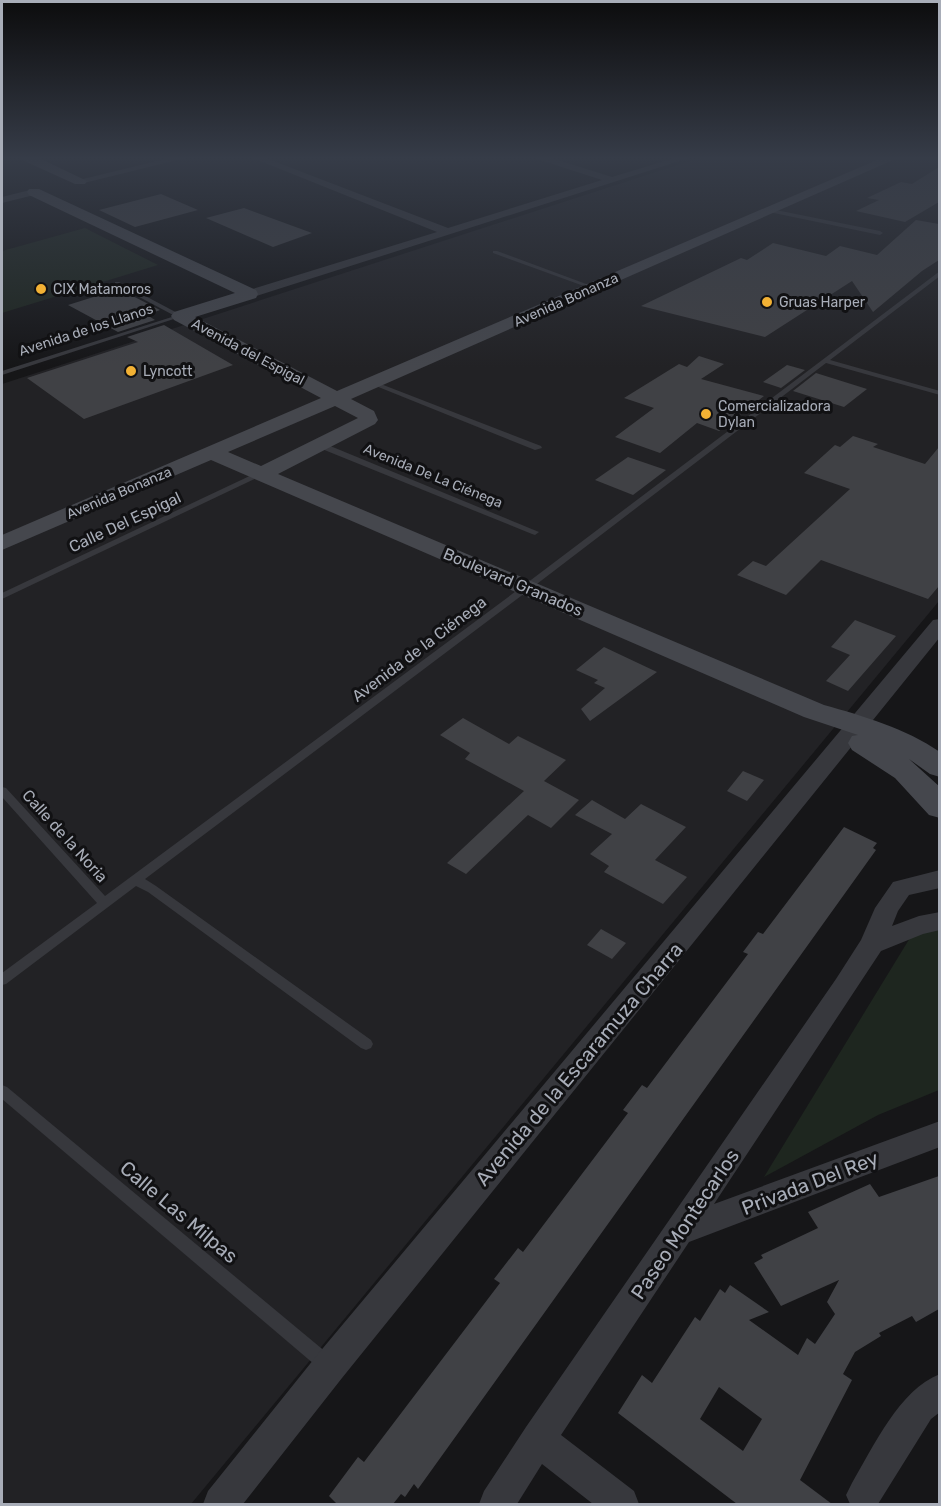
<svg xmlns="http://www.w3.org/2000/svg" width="941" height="1506" font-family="Rubik,sans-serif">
<rect width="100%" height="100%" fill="#161618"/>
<polygon fill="#222225" points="702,157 939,157 939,601 191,1504 2,1504 2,384"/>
<g fill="#1e261f">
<polygon points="85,228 158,265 2,313 2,251"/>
<polygon points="939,924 939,1090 878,1115 764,1177 916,928"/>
</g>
<g fill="#404145" fill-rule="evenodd">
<polygon points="939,167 939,202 905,222 856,211 879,200 867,198 901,182 912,184"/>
<polygon points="161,194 198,210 135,227 99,210"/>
<polygon points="244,208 312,233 273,247 206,218"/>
<polygon points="916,220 939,224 939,260 922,271 873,312 852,281 765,337 641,306 741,258 747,260 773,243 826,256 840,246 877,255"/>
<polygon points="119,289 160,310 147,315 155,320 118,332 68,305"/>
<polygon points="164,325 233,365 84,419 27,378 138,342 127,337"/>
<polygon points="699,356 724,364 701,379 764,396 719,431 697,423 660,453 615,437 654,408 624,398 679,364 687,367"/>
<polygon points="787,365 805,370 781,388 763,382"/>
<polygon points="816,373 867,389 844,407 793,391"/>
<polygon points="853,436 878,444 873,447 925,464 939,447 939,586 928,599 821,560 786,595 737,575 753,561 766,566 850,489 804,473 835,445 840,447"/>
<polygon points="628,457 666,470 633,495 595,480"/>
<polygon points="855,620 896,636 848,691 826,681 850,655 831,647"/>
<polygon points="604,647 657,672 590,721 581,709 605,688 594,683 598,680 576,670"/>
<polygon points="463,718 509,744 518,736 566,760 544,781 579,800 551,828 528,815 466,874 447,863 524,791 465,759 470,753 440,735"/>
<polygon points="743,771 764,780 747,801 727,791"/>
<polygon points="592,800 625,819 641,804 686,827 655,860 687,877 663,904 604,872 609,866 590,854 612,834 575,815"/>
<polygon points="844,827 877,843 873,848 876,850 418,1489 414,1484 405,1497 401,1494 393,1504 337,1504 329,1496 358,1457 364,1462 500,1283 494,1279 518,1248 523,1252 628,1113 623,1110 642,1085 647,1088 748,954 743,952 758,932 763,934"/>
<polygon points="601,929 626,943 612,959 587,945"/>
<path d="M939,1176V1309L916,1322L912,1316L879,1333L881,1336L855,1352L843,1374L852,1380L800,1480L832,1504H737L618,1413L642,1375L652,1383L695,1317L700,1321L720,1289L725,1293L730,1285L769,1312L749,1320L798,1355L807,1338L815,1344L835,1314L827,1302L839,1280L781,1306L754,1263L763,1258L761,1255L818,1228L808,1212L870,1184L879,1197ZM719,1387L762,1419L743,1451L700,1419Z"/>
</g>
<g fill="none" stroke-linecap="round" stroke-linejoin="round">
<g fill="#37383d" fill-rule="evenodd">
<polygon points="771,209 880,231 883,233 880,235 769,212"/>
<polygon points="493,251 497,251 597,288 592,289 493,253"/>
<polygon points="940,271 940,276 830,360 940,391 940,395 826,363 529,590 145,879 156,886 371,1040 373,1044 371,1048 366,1050 361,1048 148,892 136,886 6,984 2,985 2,973 97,903 2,797 2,787 6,788 105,896 523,586"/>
<polygon points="115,282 119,282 183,316 2,375 2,371 175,316 115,284"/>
<polygon points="373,381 541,446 542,448 535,450 371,384 370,383"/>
<polygon points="317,443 323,443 539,532 535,535 532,534 317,447"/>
<polygon points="258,472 261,472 265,474 2,599 2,593"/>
<polygon points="2,1085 7,1087 333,1358 335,1364 333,1370 327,1372 321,1370 2,1099"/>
</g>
<g fill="#37383d" fill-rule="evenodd">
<polygon points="173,157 189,157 80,184 75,181"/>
<polygon points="250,157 263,157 448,228 602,180 537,159 535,157 548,157 612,177 678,157 692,157 250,298 244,294 246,291 437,232"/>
<polygon points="34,189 38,190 38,194 2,203 2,197"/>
<polygon points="940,619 940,637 342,1378 243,1504 203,1504 208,1491 318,1354 933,620"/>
<polygon points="940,870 940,888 909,895 898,911 892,926 919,916 940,912 940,930 923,934 881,951 714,1204 940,1121 940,1147 689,1242 561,1435 634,1491 639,1504 593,1504 542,1464 517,1504 479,1504 484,1491 526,1427 836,979 861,940 875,908 893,882"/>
<path d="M940,1374V1412L931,1419L878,1504H850L846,1495L852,1483C874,1446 899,1390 940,1374Z"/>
</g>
<g fill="#45474d" fill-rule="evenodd">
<polygon points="21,157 37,157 87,181 85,184 75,184 22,160"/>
<path d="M884,157H900L351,399L374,411L378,420L375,424L278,474L824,705C863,716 905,728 940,752V777L930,774L909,759L940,787V818L929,815L895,778L852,750L848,743L852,736L858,735L804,717L211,460L2,550V535L321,398L174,320L171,316L174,312L235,293L29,195L27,192L29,189H39L256,290L258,294L256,298L195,317L337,391ZM335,406L358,418L261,466L228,452Z"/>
</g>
</g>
<linearGradient id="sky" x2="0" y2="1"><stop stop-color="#0c0c0d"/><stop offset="0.43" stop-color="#363c48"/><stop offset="1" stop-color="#363c48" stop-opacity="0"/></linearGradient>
<rect width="941" height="367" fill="url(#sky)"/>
<g fill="#f2b134" stroke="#111113" stroke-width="2">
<circle cx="41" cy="289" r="6"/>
<circle cx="767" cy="302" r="6"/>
<circle cx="131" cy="371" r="6"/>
<circle cx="706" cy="414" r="6"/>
</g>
<g text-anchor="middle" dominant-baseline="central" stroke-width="6" stroke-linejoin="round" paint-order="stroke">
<g font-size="14" fill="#a8adb8" stroke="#111113" text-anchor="start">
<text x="53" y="289">CIX Matamoros</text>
<text x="779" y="302">Gruas Harper</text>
<text x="143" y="371">Lyncott</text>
<text x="718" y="406">Comercializadora<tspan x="718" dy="16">Dylan</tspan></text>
</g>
<g font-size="14" fill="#a8adb8" stroke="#111113">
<text transform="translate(566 300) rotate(-24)">Avenida Bonanza</text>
<text transform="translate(86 330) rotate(-18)">Avenida de los Llanos</text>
<text transform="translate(248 352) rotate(28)">Avenida del Espigal</text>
<text transform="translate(433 476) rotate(22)">Avenida De La Ciénega</text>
<text transform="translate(119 493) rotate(-23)">Avenida Bonanza</text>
</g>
<g font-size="16" fill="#a8adb8" stroke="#111113">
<text transform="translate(125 522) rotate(-25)">Calle Del Espigal</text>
<text transform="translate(513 582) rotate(23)">Boulevard Granados</text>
<text transform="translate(419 649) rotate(-37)">Avenida de la Ciénega</text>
<text transform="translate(65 836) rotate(48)">Calle de la Noria</text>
</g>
<g font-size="20" fill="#a8adb8" stroke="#111113">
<text transform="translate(579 1064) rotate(-50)">Avenida de la Escaramuza Charra</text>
<text transform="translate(810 1183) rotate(-21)">Privada Del Rey</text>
<text transform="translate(179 1212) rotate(40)">Calle Las Milpas</text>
<text transform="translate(685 1224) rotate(-56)">Paseo Montecarlos</text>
</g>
</g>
<rect width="941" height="1506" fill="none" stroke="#a8adb8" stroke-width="6"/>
</svg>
